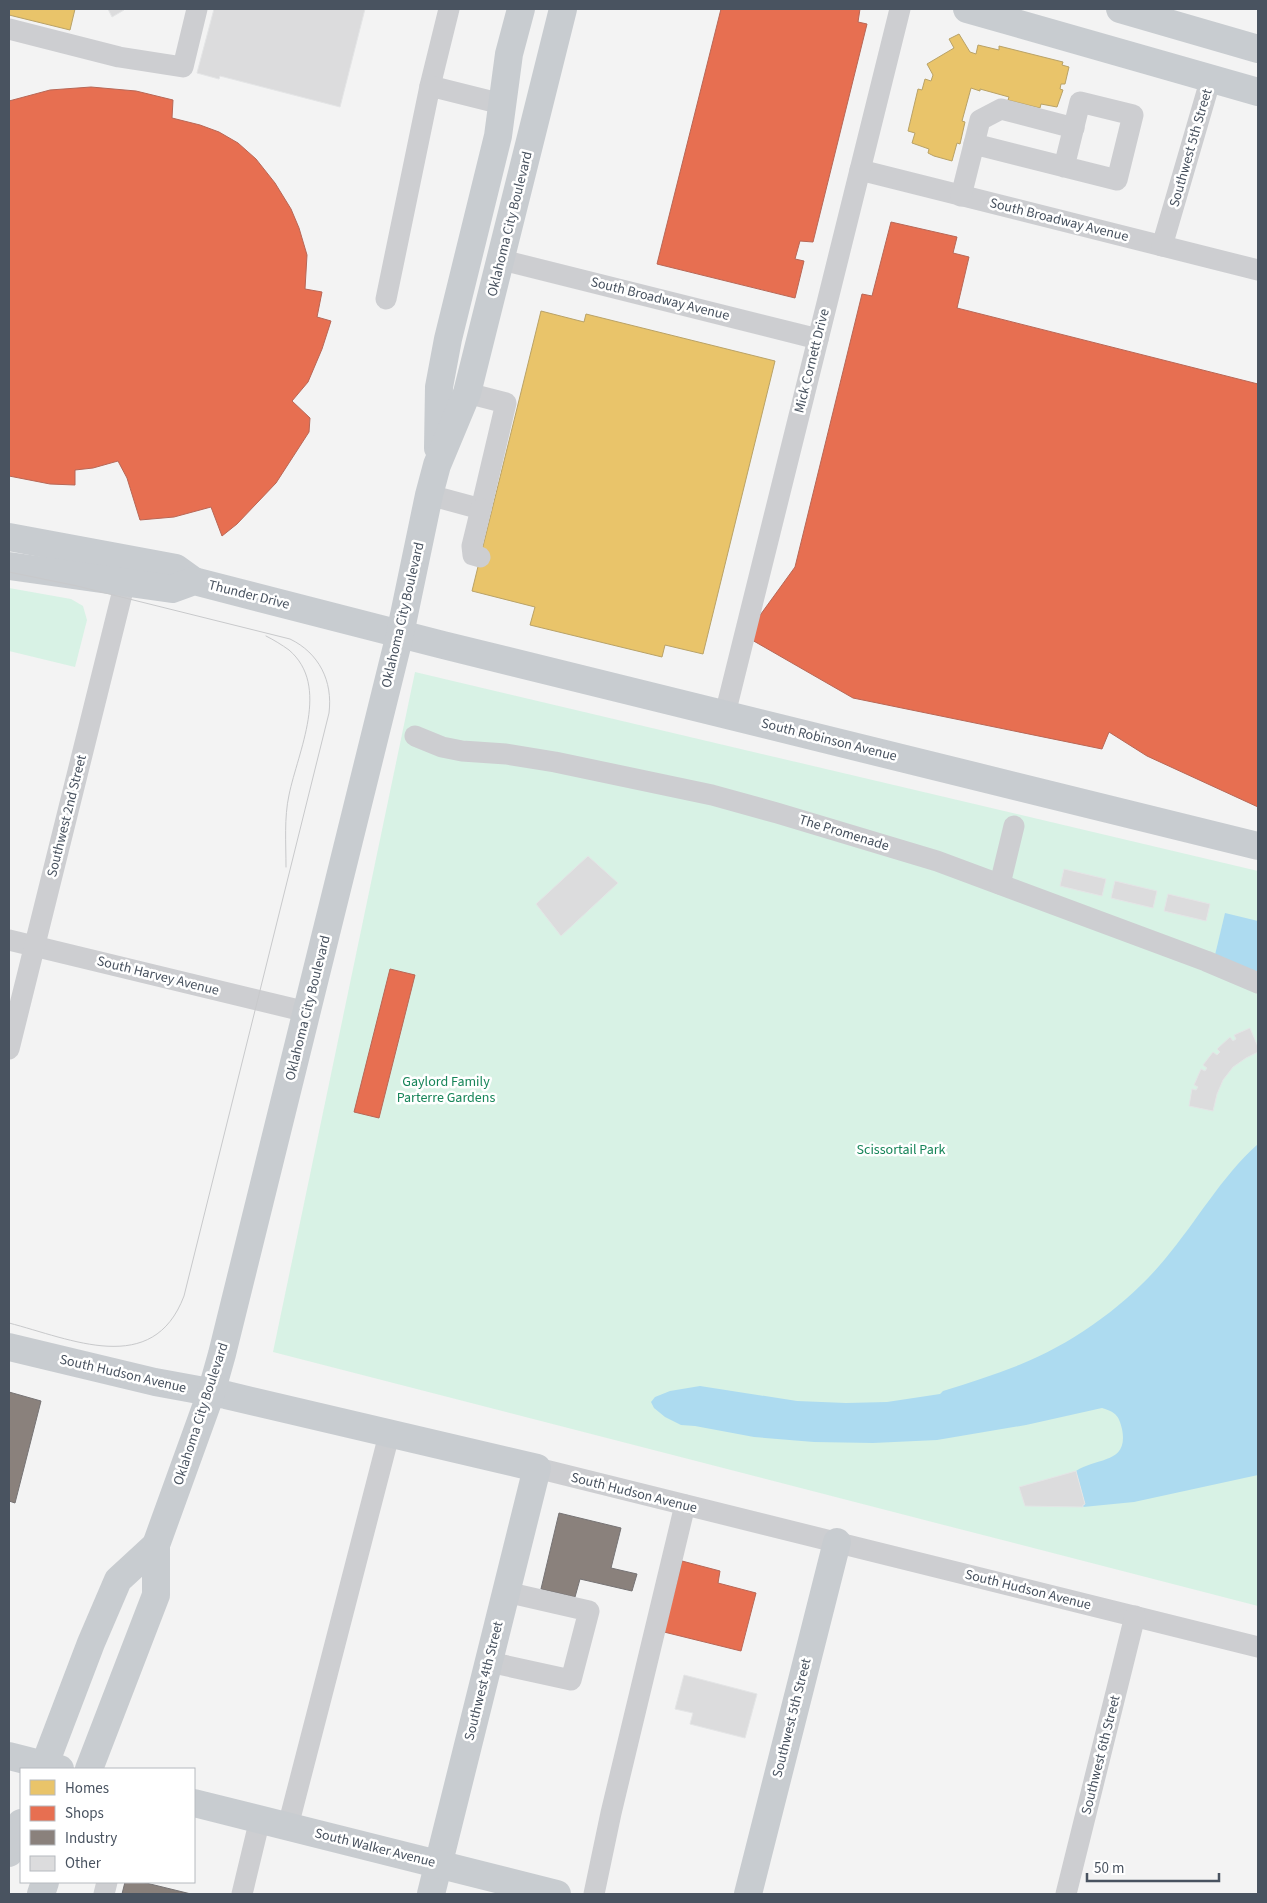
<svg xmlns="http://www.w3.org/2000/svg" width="1267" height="1903" font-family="'Source Sans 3',sans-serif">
<rect width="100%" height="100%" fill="#f3f3f3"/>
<g fill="#d8f2e5">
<polygon points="9,588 71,599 83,606 87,620 75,667 9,651"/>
<polygon points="415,672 1258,871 1258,1606 273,1352"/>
</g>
<g fill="#addbf0">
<polygon points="1225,913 1258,921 1258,976 1215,955"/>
<path d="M1258,1144V1475L1134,1502L1083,1507V1505L1085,1504L1076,1471C1097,1457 1129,1464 1122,1429C1119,1415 1115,1412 1102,1408L1026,1425L937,1440L873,1443L814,1442L754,1437L695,1426L681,1425L665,1417L654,1408L651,1402L655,1397L670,1391L700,1386L797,1401L846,1403L887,1402L940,1394L943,1391C968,1383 994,1375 1019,1365C1074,1343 1128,1304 1165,1259C1197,1221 1221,1177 1258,1144Z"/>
</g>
<g fill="#e9c46a" stroke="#b9a267">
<polygon points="9,9 75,9 70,30 9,15"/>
<polygon points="959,34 970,52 976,54 978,45 999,50 999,46 1063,62 1062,65 1069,67 1065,84 1061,84 1060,89 1063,90 1057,107 1041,104 1040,108 1008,100 1009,97 980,89 980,91 971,88 962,121 965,122 960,144 957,143 952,161 934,156 928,153 929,149 912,143 915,133 908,131 918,89 922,90 925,79 931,81 933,75 927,64 954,48 949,39"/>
<polygon points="541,311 584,322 586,314 775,361 703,654 665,645 662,657 530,625 535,607 472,591"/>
</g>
<g fill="#e76f51" stroke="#b86756">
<polygon points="721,9 860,9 858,22 867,24 813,242 800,241 795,259 804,261 795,298 657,264"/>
<polygon points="91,87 136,91 173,100 172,118 200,125 219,132 238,143 256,159 275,183 291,209 299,228 307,255 305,289 322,292 317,317 331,321 322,349 308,382 292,401 310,418 309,432 276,483 237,524 222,536 211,507 174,517 140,520 127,478 118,461 93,468 75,470 75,485 50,484 9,476 9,101 50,90"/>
<polygon points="891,222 957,237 953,253 969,257 957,308 1258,384 1258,807 1147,756 1109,732 1102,749 853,698 745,636 795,567 862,294 872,296"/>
<polygon points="390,969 415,975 379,1118 354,1112"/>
<polygon points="682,1561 720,1571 718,1583 756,1593 741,1651 664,1632"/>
</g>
<g fill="#8a817c" stroke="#767374">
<polygon points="9,1392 41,1401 15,1503 9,1501"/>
<polygon points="559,1513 621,1528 611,1568 637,1574 632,1591 580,1579 575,1597 541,1589"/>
<polygon points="125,1882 142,1882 191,1894 122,1894"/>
</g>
<g fill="#dcdcdd" stroke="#e4e5e6">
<polygon points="108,9 123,9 124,10 112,17"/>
<polygon points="214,9 365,9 340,107 220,76 219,79 197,73"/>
<polygon points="588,856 618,883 561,936 536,904"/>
<polygon points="1064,869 1106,879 1102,896 1060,886"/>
<polygon points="1115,881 1157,891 1153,908 1111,898"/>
<polygon points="1168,894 1210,904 1206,921 1164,911"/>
<polygon points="1250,1028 1258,1047 1258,1052 1246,1058 1233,1067 1223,1080 1217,1094 1213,1111 1189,1106 1192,1089 1196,1090 1198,1087 1194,1085 1201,1069 1205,1071 1207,1068 1203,1065 1213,1052 1217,1055 1220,1052 1217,1049 1230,1037 1233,1041 1236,1039 1234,1035"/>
<polygon points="1076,1471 1085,1504 1083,1505 1083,1507 1025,1506 1019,1487"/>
<polygon points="684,1675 757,1694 745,1738 690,1724 693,1713 675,1709"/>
</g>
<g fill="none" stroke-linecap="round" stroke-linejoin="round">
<g stroke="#cdced1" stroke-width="21">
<polyline points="9,29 119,57 183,67 197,9"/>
<polyline points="430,86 449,9"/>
<polyline points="974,144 980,120 1001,109 1074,128"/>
<polyline points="860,170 1258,270"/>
<polyline points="961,196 974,144 1117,180 1133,115 1080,102 1064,167"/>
<polyline points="1162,246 1211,78"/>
<polyline points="502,260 818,339"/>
<polyline points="386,299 430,86 502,104"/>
<polyline points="429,495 481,509 506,403 467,393"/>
<polyline points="480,557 473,555 472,546 481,509"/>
<polyline points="725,714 900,9"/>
<polyline points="415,736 442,747 462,751 506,754 555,762 712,795 777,813 937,861 1206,961 1258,983"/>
<polyline points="1000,884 1014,826"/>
<polyline points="9,940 307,1012"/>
<polyline points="9,1049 125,582"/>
<polyline points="537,1468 1258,1647"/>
<polyline points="489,1662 571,1680 589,1611 506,1592"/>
<polyline points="288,1826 389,1435"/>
<polyline points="104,1894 107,1882"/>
<polyline points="242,1894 260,1819"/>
<polyline points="594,1894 611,1813 685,1505"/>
<polyline points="1066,1894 1135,1616"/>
</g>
<g stroke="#c8ccd0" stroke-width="28">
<polyline points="967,9 1258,92"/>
<polyline points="1120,9 1258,49"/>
<polyline points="438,448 439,387 448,339 498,136 509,54 521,9"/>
<polyline points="9,537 176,568 194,581"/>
<polyline points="9,566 172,589 194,581 443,645 1258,846"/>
<polyline points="9,1347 155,1382 226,1395 537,1468 431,1894"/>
<polyline points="9,1756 60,1769"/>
<polyline points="43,1769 91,1643 118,1580 156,1545"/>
<polyline points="89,1769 156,1595 156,1545 211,1393 222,1354 400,634 429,495 437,465 467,393 563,9"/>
<polyline points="194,1803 557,1894"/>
<polyline points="9,1853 21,1823"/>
<polyline points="41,1894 45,1882"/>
<polyline points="748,1894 837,1542"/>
</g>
<g stroke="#c8c9cb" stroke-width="1">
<path d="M9,572L77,586L290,639C319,653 333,681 329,713L184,1296C153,1378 71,1339 9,1323"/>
<path d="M266,636C274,640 282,645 289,650C331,686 298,751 289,795C284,818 286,843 286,867"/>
</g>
</g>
<g text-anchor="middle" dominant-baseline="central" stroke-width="5" stroke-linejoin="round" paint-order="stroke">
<g font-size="14" fill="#495360" stroke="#fff">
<text transform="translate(1191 148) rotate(-74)">Southwest 5th Street</text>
<text transform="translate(1059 220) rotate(14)">South Broadway Avenue</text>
<text transform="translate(510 224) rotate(-76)">Oklahoma City Boulevard</text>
<text transform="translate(660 299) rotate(14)">South Broadway Avenue</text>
<text transform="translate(812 361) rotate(-76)">Mick Cornett Drive</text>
<text transform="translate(249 595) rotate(14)">Thunder Drive</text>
<text transform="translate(403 615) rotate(-77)">Oklahoma City Boulevard</text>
<text transform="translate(829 740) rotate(14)">South Robinson Avenue</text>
<text transform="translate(67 816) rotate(-76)">Southwest 2nd Street</text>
<text transform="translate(844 833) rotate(17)">The Promenade</text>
<text transform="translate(158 976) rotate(14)">South Harvey Avenue</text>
<text transform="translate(308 1008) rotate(-76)">Oklahoma City Boulevard</text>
<text transform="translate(123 1374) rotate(13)">South Hudson Avenue</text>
<text transform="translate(201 1414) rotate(-72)">Oklahoma City Boulevard</text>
<text transform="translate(634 1493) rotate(14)">South Hudson Avenue</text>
<text transform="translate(1028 1590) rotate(14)">South Hudson Avenue</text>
<text transform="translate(484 1681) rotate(-76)">Southwest 4th Street</text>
<text transform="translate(792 1718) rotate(-76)">Southwest 5th Street</text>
<text transform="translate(1101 1755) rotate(-76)">Southwest 6th Street</text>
<text transform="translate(375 1848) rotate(14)">South Walker Avenue</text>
</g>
<g font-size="14" fill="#178559" stroke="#fff">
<text x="446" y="1082">Gaylord Family<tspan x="446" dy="16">Parterre Gardens</tspan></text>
<text x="901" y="1150">Scissortail Park</text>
</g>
</g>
<rect width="1267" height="1903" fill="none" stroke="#495360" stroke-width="20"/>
<rect x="20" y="1768" width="175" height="115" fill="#ffffff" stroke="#b6babf"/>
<rect x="30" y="1780" width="25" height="15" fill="#e9c46a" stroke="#b6babf"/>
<text x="65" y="1793" font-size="15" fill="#495360">Homes</text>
<rect x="30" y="1806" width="25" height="15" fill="#e76f51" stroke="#b6babf"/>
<text x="65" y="1818" font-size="15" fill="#495360">Shops</text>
<rect x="30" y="1830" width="25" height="15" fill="#8a817c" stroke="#b6babf"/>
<text x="65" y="1843" font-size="15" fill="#495360">Industry</text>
<rect x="30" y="1856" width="25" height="15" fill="#dcdcdd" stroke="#b6babf"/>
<text x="65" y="1868" font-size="15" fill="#495360">Other</text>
<path d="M1087 1873v8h132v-8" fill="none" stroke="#495360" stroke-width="2.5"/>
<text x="1094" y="1873" font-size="15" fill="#495360" stroke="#ffffff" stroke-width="4" paint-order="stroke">50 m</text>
</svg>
